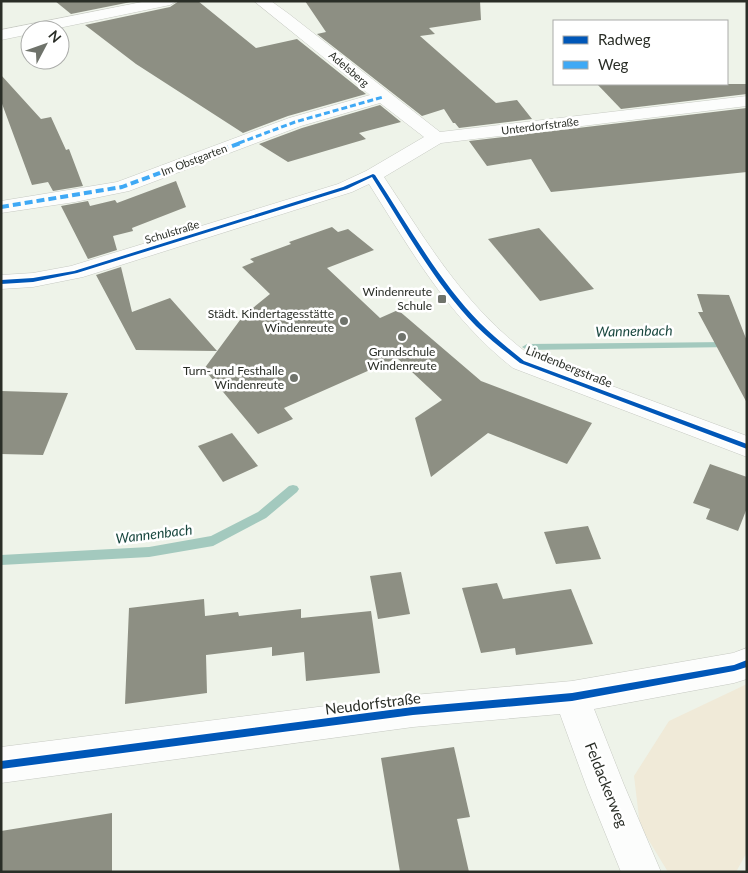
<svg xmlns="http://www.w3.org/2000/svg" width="748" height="873" font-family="Lato,sans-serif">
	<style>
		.green { fill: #f0ead8 }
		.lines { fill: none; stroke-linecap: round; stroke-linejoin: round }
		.stream { fill: #a3c9be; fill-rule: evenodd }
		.building { fill: #8d8f83 }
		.minor-casing { stroke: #c7cac3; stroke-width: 1 }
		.minor { fill: #fcfdfc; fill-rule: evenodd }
		.quiet-far1 { stroke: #3fa9f5; stroke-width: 3; stroke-dasharray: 6 3; stroke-linecap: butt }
		.quiet { stroke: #3fa9f5; stroke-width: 4; stroke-dasharray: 8 4; stroke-linecap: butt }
		.cycleway-casing { stroke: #fff; stroke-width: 3 }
		.cycleway { fill: #0057b8; fill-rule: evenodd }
		.poi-dot { fill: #6f736b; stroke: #fff; stroke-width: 2 }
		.labels { text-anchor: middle; stroke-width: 5; stroke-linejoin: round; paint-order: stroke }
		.far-street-label { font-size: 11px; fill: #2a2e27; stroke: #fff }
		.poi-label { font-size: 12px; fill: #2a2e27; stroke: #fff; text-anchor: end }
		.street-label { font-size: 12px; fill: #2a2e27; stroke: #fff }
		.water-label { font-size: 14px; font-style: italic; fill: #19473f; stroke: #fff }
		.near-street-label { font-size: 15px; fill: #2a2e27; stroke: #fff }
	</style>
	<rect width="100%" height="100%" fill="#eef3e9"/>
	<polygon class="green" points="747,684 747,852 736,872 668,872 640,826 634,776 669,721"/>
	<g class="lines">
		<g class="stream">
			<polygon points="729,342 733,343 734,345 733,347 527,350 522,347 527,344"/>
			<polygon points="293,485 297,486 299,489 297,492 266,518 213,546 149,557 1,565 1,555 149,547 211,536 258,512 289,486"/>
		</g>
	</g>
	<g class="building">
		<polygon points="55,1 136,1 71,14"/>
		<polygon points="179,1 198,1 256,48 297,39 366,94 288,116 243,133 136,64 85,25 170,7"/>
		<polygon points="305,1 480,1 481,20 429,28 435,34 420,36 496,103 517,100 532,119 459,128 455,123 453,123 444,109 422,116 317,34 326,32"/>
		<polygon points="1,75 41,119 51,117 66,150 69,149 83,186 53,191 48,182 32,185 1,101"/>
		<polygon points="597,84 747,84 747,94 621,109"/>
		<polygon points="380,105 401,122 359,133 366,139 288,162 259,144 302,128"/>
		<polygon points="747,108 747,172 551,192 531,159 487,166 469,141"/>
		<polygon points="176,181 186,207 132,228 133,231 113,236 117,250 88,259 61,206 88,201 90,206 115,200 117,203"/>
		<polygon points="332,227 338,232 348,229 374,250 327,268 380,318 398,310 481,381 592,423 567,464 488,433 431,477 415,418 442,400 397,358 284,408 293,419 258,434 204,369 243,316 270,294 242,267 254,262 250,259 291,244 289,242"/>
		<polygon points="539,228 594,289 540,301 488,239"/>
		<polygon points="121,267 132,312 170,298 217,351 136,350 96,275"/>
		<polygon points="697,294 729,295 747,341 747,403 698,312 703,312"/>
		<polygon points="1,391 68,393 43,455 1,454"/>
		<polygon points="232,433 258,466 223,482 198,446"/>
		<polygon points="710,464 747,477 747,508 738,531 706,519 710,509 693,503"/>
		<polygon points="588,526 601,559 556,564 544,532"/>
		<polygon points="401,572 410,614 378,619 370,576"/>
		<polygon points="497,583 503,599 571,589 593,644 516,655 515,648 481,653 462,588"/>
		<polygon points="204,599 205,616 238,612 239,616 301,609 301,618 371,611 380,673 306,681 304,652 272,656 272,647 206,655 207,693 125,704 129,608"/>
		<polygon points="454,747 470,817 457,819 469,872 400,872 381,758"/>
		<polygon points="112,813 112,872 1,872 1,831"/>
	</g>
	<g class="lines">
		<g class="minor-casing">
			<g id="minor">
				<polygon points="147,1 177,1 170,5 49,30 30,30 30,34 1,40 1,30"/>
				<path d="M254 1H271L289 14 440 132 747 96V106L441 143 384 177C429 245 464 306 531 356L747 436V457L513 368C449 318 412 252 369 184L352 192 83 277 33 287 1 289V275L33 273 71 266 338 184 366 171 424 137 380 103 301 126 129 191 75 202 1 213V201L117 182 289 118 370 95Z"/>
				<polygon points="747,648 747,679 734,683 594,709 624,785 661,872 621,872 587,788 560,714 413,727 1,783 1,747 413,695 572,681 733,653"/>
			</g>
		</g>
		<use href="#minor" class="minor"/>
		<polyline class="quiet-far1" points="239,143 295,122 383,97"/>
		<polyline class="quiet" points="1,207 122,187 243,142"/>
		<g class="cycleway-casing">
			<g id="cycleway">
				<path d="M373 174 375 175C408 225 438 280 480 323 494 337 509 349 524 361L747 444V449L520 363C505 351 490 340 476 326 434 283 404 227 372 177L347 189 77 273 33 282 1 284V280L33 278 74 271 343 187Z"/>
				<polygon points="747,660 747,667 734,671 572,701 413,715 1,769 1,761 413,707 572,693 734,665"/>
			</g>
		</g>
		<use href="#cycleway" class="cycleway"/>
	</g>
	<g class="poi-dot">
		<rect x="437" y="294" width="10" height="10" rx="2.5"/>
		<circle cx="344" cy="321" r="5"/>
		<circle cx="402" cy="337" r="5"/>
		<circle cx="294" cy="378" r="5"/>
	</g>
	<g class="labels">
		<g class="far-street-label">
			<text transform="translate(349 69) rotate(40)" y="4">Adelsberg</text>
			<text transform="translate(540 126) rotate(-7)" y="4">Unterdorfstraße</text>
			<text transform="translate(194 160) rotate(-21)" y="4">Im Obstgarten</text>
			<text transform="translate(172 232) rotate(-17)" y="4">Schulstraße</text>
		</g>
		<g class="poi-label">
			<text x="432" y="296">Windenreute<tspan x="432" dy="14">Schule</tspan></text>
			<text x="334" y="318">Städt. Kindertagesstätte<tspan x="334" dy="14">Windenreute</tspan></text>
			<text x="402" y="356" text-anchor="middle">Grundschule<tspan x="402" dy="14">Windenreute</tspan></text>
			<text x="284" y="375">Turn- und Festhalle<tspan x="284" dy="14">Windenreute</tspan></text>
		</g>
		<g class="street-label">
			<text transform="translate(569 367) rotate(22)" y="4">Lindenbergstraße</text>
		</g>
		<g class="water-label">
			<text transform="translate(634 331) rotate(-1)" y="5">Wannenbach</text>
			<text transform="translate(154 534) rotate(-7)" y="5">Wannenbach</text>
		</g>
		<g class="near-street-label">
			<text transform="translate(373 704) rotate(-7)" y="5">Neudorfstraße</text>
			<text transform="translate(606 785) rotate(68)" y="5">Feldackerweg</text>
		</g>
	</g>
	<rect width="748" height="873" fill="none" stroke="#2a2e27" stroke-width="5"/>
	<rect x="553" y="20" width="175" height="65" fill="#ffffff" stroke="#aaaba9"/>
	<rect x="563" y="36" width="25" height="8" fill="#0057b8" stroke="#aaaba9"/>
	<text x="598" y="45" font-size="15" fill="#2a2e27">Radweg</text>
	<rect x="563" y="61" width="25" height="8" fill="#3fa9f5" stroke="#aaaba9"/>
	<text x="598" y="70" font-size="15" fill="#2a2e27">Weg</text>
	<g transform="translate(45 45) rotate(49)"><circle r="24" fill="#ffffff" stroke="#aaaba9"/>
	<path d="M0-4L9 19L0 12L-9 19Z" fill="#6f736b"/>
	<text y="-8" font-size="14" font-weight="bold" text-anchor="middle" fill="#2a2e27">N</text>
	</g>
</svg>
